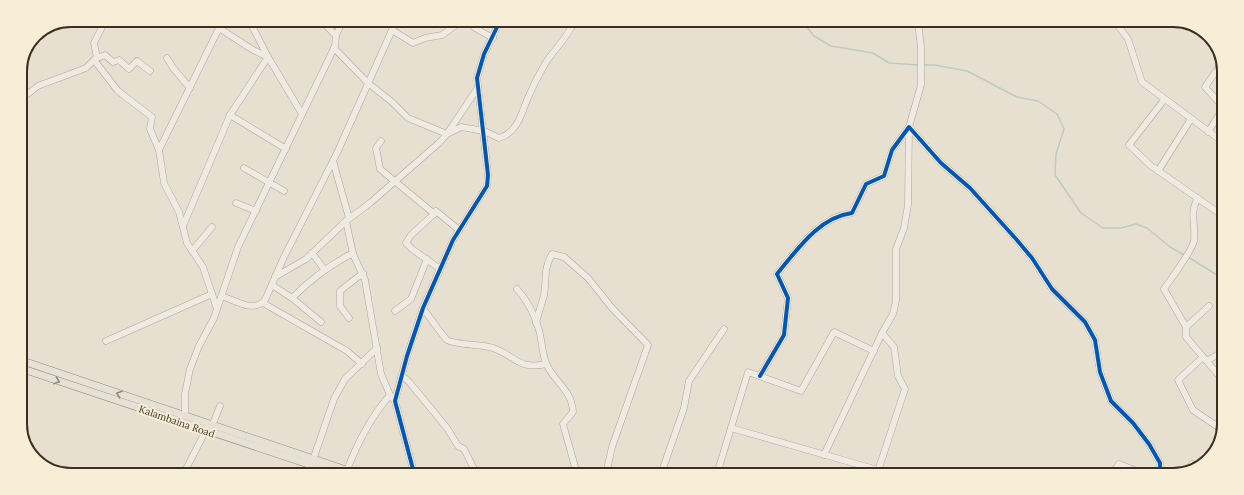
<svg xmlns="http://www.w3.org/2000/svg" width="1244" height="495" font-family="Lora,serif">
	<style>
		.lines { fill: none; stroke-linecap: round; stroke-linejoin: round }
		.stream { stroke: #bcccc2; stroke-width: 1.5 }
		.minor-casing { stroke: #ada599; stroke-width: 7 }
		.major-casing { stroke: #928b80; stroke-width: 8 }
		.minor { stroke: #efebe3; stroke-width: 6 }
		.major { stroke: #e6e1d4; stroke-width: 7 }
		.cycleway-casing { stroke: #f7eed8; stroke-width: 6 }
		.cycleway { stroke: #0057b8; stroke-width: 4 }
		.oneway { stroke: #92887a }
		.labels { text-anchor: middle; stroke-width: 4; stroke-linejoin: round; paint-order: stroke }
		.street-label { font-size: 10px; fill: #3d2e20; stroke: #f7eed8 }
		.rim { fill: none; stroke: #3d2e20; stroke-width: 2 }
	</style>
	<rect width="100%" height="100%" fill="#e7e0d1"/>
	<g class="lines">
		<g class="stream">
			<polyline points="803,22 814,36 831,46 873,53 889,63 919,65"/>
			<polyline points="923,65 935,65 967,71 1017,97 1038,101 1057,114 1064,129 1056,154 1055,175 1081,213 1103,228 1121,228 1136,224 1147,228 1170,247 1184,255"/>
			<polyline points="1188,257 1222,278"/>
		</g>
		<g class="minor-casing">
			<g id="minor">
				<polyline points="249,20 268,57 302,114"/>
				<polyline points="322,21 336,36"/>
				<polyline points="469,21 475,28 493,38"/>
				<polyline points="1116,23 1128,39 1142,82 1223,142"/>
				<polyline points="219,28 253,50 268,57 230,115"/>
				<polyline points="392,30 413,43 425,38 442,35 461,21"/>
				<path d="M334 48 368 83 392 102 408 118 447 134 461 127 484 131 499 138C517 133 521 115 527 100 532 88 538 76 545 64 553 50 569 37 574 21"/>
				<polyline points="97,58 105,55 113,62 119,60 129,69 137,61 150,71"/>
				<polyline points="167,58 173,68 190,88"/>
				<polyline points="95,59 97,58 94,43 103,25 102,20"/>
				<polyline points="1222,63 1205,87 1223,107"/>
				<polyline points="20,100 38,86 86,68 94,60 118,91 152,117 150,129 159,150 164,183 179,212 187,243 203,267 217,309"/>
				<polyline points="1164,100 1129,145 1150,165 1223,216"/>
				<polyline points="1208,132 1224,107"/>
				<polyline points="381,141 376,148 380,169 432,212 434,214 436,211 459,230"/>
				<polyline points="159,150 223,20"/>
				<polyline points="333,161 349,218"/>
				<polyline points="244,168 284,191"/>
				<polyline points="1158,171 1191,119"/>
				<path d="M1198 198C1189 212 1196 225 1194 241 1192 251 1171 279 1164 289L1186 327V337L1222 379"/>
				<polyline points="236,203 256,211"/>
				<polyline points="434,214 411,235 406,243 412,249 440,269"/>
				<polyline points="346,221 353,254 365,280 381,374 390,395 395,401"/>
				<polyline points="183,226 230,115 286,149"/>
				<polyline points="192,251 212,227"/>
				<polyline points="312,253 324,269"/>
				<polyline points="275,277 306,259 346,221 370,203 439,143 447,134 477,89"/>
				<path d="M272 285 292 298C311 279 329 265 353 253"/>
				<path d="M517 289C527 300 535 316 539 330 542 341 542 353 546 363 552 380 572 389 573 412L563 424 577 474"/>
				<path d="M222 296C236 301 253 313 265 300L284 257 337 153 396 21"/>
				<polyline points="292,298 321,322"/>
				<polyline points="263,303 347,351 362,364"/>
				<path d="M423 308C427 314 443 336 447 340 452 344 480 345 489 347 513 352 516 371 546 364"/>
				<polyline points="395,311 411,299 427,259"/>
				<polyline points="349,318 340,306 340,291 363,273"/>
				<path d="M536 323C538 313 542 304 544 295 547 278 543 270 552 254L564 257 588 278 612 308 648 345 612 447 606 474"/>
				<polyline points="1186,327 1209,306"/>
				<polyline points="106,341 212,294"/>
				<polyline points="1203,357 1178,380 1193,410 1221,429"/>
				<polyline points="1207,361 1222,352"/>
				<path d="M760 376 784 335 788 298 777 274C797 250 819 217 852 213L866 184 884 176 892 150 909 127 941 163 970 188 1016 239 1032 258 1052 289 1085 322 1095 340 1100 372 1111 401 1133 423 1149 444 1160 463V475"/>
				<polyline points="401,378 405,378 410,383 447,428 458,446 464,449 476,473"/>
				<polyline points="185,416 185,394 190,369 199,346 214,318 238,247 335,46 336,36 342,21"/>
				<polyline points="212,426 220,406"/>
				<polyline points="731,428 878,470"/>
				<polyline points="824,455 882,333"/>
				<polyline points="313,460 334,399 345,379 377,348"/>
				<path d="M347 470C358 442 370 418 390 395"/>
				<polyline points="1188,470 1192,464"/>
				<polyline points="184,473 208,426"/>
				<polyline points="414,473 395,401 407,356 423,308 453,240 487,186 488,175 477,78 484,54 500,21"/>
				<polyline points="661,474 684,408 689,381 724,329"/>
				<polyline points="717,474 748,372 801,391 834,332 874,351"/>
				<polyline points="877,474 905,389 898,376 894,347 882,333 893,314 896,301 896,249 904,228 908,205 909,127 921,85 921,47 918,22"/>
				<polyline points="1111,475 1119,464 1147,475"/>
			</g>
		</g>
		<g class="major-casing">
			<g id="major">
				<polyline points="20,360 355,473"/>
				<polyline points="20,368 335,473"/>
			</g>
		</g>
		<use href="#minor" class="minor"/>
		<use href="#major" class="major"/>
		<g class="cycleway-casing">
			<g id="cycleway">
				<path d="M760 376 784 335 788 298 777 274C797 250 819 217 852 213L866 184 884 176 892 150 909 127 941 163 970 188 1016 239 1032 258 1052 289 1085 322 1095 340 1100 372 1111 401 1133 423 1149 444 1160 463V475"/>
				<polyline points="414,473 395,401 407,356 423,308 453,240 487,186 488,175 477,78 484,54 500,21"/>
			</g>
		</g>
		<use href="#cycleway" class="cycleway"/>
	</g>
	<defs><path id="oneway-chevron" d="M-2-3.5L2.5 0L-2 3.5" fill="none" stroke-width="1.6" stroke-linecap="round" stroke-linejoin="round"/></defs>
	<g class="oneway">
		<use href="#oneway-chevron" transform="translate(57 381) rotate(19)"/>
		<use href="#oneway-chevron" transform="translate(119 394) rotate(-161)"/>
	</g>
	<g class="labels">
		<g class="street-label">
			<text transform="translate(177 421) rotate(19)" y="4">Kalambaina Road</text>
		</g>
	</g>
	<path d="M0 0H1244V495H0ZM71 27H1173A44 44 0 0 1 1217 71V424A44 44 0 0 1 1173 468H71A44 44 0 0 1 27 424V71A44 44 0 0 1 71 27Z" fill="#f7eed8" fill-rule="evenodd"/>
	<path class="rim" d="M71 27H1173A44 44 0 0 1 1217 71V424A44 44 0 0 1 1173 468H71A44 44 0 0 1 27 424V71A44 44 0 0 1 71 27Z"/>
</svg>
